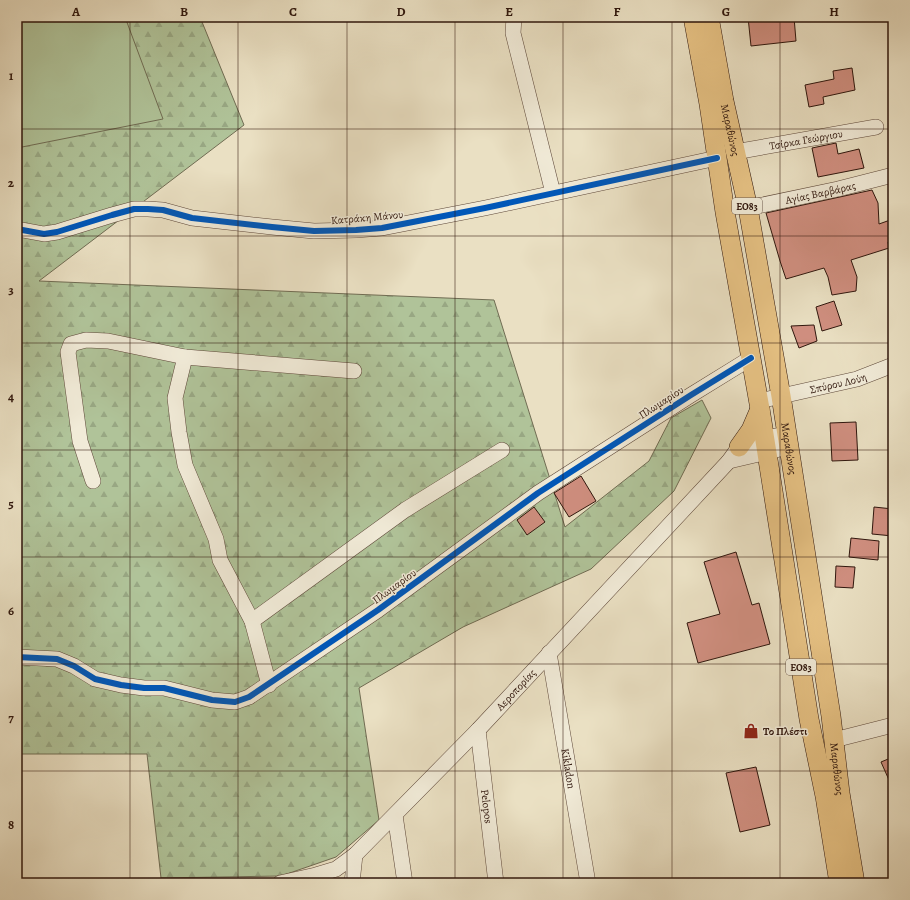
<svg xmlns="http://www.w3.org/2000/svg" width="910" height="900" font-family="Alegreya,serif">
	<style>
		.forest { fill: url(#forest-firs); stroke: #706c53 }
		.green { fill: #b0c399; stroke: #706c53 }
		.building { fill: #d08f80; stroke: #2f160d }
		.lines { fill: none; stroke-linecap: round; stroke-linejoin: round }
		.minor-casing { stroke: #5e483a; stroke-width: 16 }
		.major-casing { stroke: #2f160d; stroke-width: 20 }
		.minor { stroke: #f1ebd8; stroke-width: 15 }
		.major { stroke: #e5c082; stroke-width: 19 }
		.cycleway-casing { stroke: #f1ebd8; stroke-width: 8 }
		.cycleway { stroke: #0057b8; stroke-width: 6 }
		.grid { fill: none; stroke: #2f160d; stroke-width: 1; stroke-opacity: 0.55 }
		.labels { text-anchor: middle; stroke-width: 3; stroke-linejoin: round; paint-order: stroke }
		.shield { fill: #f1ebd8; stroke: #69564a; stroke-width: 1 }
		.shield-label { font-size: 10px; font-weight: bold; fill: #2f160d }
		.street-label { font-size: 11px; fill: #2f160d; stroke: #f1ebd8 }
		.poi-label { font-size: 11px; font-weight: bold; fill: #2f160d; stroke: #f1ebd8; text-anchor: start }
		.neatline { fill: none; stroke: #2f160d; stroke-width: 1.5 }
		.grid-label { font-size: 13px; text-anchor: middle; font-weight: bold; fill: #2f160d }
	</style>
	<defs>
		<pattern id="forest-firs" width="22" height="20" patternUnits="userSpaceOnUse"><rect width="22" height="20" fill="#b0c399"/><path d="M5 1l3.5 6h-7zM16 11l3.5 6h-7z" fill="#98a783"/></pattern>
	</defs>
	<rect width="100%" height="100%" fill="#eae0c3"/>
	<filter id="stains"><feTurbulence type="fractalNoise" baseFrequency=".005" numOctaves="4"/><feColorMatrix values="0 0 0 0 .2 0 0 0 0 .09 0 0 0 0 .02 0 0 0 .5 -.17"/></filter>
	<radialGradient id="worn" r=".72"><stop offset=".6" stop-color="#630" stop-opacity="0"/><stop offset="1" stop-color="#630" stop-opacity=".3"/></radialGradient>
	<polygon class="forest" points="17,17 200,17 244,125 39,281 494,300 565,527 649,461 671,418 702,400 711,418 674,491 591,569 463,627 359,688 379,820 336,857 281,876 161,878 147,754 17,754"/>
	<polygon class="green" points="17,17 125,17 163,119 17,148"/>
	<g class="building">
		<polygon points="748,17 794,17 796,41 751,46"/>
		<polygon points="852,68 855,90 823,97 824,104 809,107 805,85 834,79 833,71"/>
		<polygon points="836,143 838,154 859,149 864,168 818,177 812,148"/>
		<polygon points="872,190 878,203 879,224 893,219 893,240 888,242 889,248 851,260 857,277 856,291 832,295 828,277 824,268 786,279 780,261 766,213"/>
		<polygon points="834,301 842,325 822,331 816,307"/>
		<polygon points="814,325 817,341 799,348 791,326"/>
		<polygon points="856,422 858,460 832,461 830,423"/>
		<polygon points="581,476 596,501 569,517 554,493"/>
		<polygon points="534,507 545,522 527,535 517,520"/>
		<polygon points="874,507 893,509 893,536 872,534"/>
		<polygon points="851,538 879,541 878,560 849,557"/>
		<polygon points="736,552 752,605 759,603 770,644 698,663 687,623 720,614 704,562"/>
		<polygon points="836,566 855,567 853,588 835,587"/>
		<polygon points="893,757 893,789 881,762"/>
		<polygon points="756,767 770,825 740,832 726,773"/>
	</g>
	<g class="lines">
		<g class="minor-casing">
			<g id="minor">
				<polyline points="514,17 513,33 553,193"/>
				<path id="s1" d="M735 152 876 127"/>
				<path id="s2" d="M748 208 838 189 893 175"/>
				<polyline points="17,229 44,234 57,232 112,215 134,209 148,209 163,210 192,218 272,227 314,231 356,230 382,228 485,208 717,158"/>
				<polyline points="185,357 175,398 179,432 185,465 216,539 220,560 252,621 269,685"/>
				<path id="s3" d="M759 401 857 379 893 365"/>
				<polyline points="729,461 788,447"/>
				<polyline points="93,481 80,441 68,352 71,344 86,340 108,341 185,357 354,371"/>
				<polyline points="252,621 405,510 502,450"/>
				<path id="s4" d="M549 653 588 883"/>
				<polyline points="17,657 57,659 74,666 95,679 121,685 144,688 164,688 212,700 235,702 249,697 378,610 538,493 691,395 751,358"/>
				<path id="s5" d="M478 730 496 883"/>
				<polyline points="834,740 893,725"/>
				<polyline points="395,815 405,883"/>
				<path id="s6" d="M280 883 316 875 336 869 355 855 478 730 729 461 739 447 765 438 786 434"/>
				<polyline points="352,883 355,855"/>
			</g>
		</g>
		<g class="major-casing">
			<g id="major">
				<polyline points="693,17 709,104 725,212 760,409 809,719 825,796 839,883"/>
				<path id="s7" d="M709 17 724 101 748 208 781 396 831 716 840 793 855 883"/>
				<polyline points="739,447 751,430 760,409"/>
			</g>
		</g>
		<use href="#minor" class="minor"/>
		<use href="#major" class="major"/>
		<g class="cycleway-casing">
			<g id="cycleway">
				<polyline points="17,229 44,234 57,232 112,215 134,209 148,209 163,210 192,218 272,227 314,231 356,230 382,228 485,208 717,158"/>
				<polyline points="17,657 57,659 74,666 95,679 121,685 144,688 164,688 212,700 235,702 249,697 378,610 538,493 691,395 751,358"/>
			</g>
		</g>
		<use href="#cycleway" class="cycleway"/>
	</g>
	<path class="grid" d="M130 17V883M238 17V883M347 17V883M455 17V883M563 17V883M672 17V883M780 17V883M17 129H893M17 236H893M17 343H893M17 450H893M17 557H893M17 664H893M17 771H893"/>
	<defs>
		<g id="shop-bare" transform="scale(1.2)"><path d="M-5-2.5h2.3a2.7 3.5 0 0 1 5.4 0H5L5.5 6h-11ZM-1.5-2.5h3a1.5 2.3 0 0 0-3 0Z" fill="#8f2418" stroke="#f1ebd8" stroke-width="2.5" paint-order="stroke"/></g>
	</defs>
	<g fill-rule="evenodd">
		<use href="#shop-bare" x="751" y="731"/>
	</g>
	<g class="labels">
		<g class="shield">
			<rect x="732" y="198" width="30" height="16" rx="3"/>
			<rect x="786" y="659" width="30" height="16" rx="3"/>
		</g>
		<g class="shield-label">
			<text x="747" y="210">ΕΟ83</text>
			<text x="801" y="671">ΕΟ83</text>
		</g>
		<g class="street-label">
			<text dy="4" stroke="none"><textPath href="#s7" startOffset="115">Μαραθώνος</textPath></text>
			<text dy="4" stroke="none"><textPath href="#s1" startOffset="72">Τσίρκα Γεώργιου</textPath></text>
			<text dy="4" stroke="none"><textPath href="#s2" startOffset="74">Αγίας Βαρβάρας</textPath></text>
			<text transform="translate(367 217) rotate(-5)" y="4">Κατράκη Μάνου</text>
			<text dy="4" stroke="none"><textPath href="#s3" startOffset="81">Σπύρου Λούη</textPath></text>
			<text transform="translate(661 402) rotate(-33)" y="4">Πλωμαρίου</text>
			<text dy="4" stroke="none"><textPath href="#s7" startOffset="439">Μαραθώνος</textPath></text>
			<text transform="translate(394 586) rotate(-36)" y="4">Πλωμαρίου</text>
			<text dy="4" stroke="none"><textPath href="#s6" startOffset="312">Αεροπορίας</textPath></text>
			<text dy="4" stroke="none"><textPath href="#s4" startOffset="117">Kikladon</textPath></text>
			<text dy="4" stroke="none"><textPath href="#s7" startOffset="763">Μαραθώνος</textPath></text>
			<text dy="4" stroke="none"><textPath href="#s5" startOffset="77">Pelopos</textPath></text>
		</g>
		<g class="poi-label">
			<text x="763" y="735">Το Πλέστι</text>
		</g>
	</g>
	<rect width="910" height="900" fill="none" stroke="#eae0c3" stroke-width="44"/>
	<rect x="22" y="22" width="866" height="856" class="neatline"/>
	<g class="grid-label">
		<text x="76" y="16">A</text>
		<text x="184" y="16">B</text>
		<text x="293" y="16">C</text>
		<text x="401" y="16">D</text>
		<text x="509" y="16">E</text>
		<text x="617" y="16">F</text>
		<text x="726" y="16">G</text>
		<text x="834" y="16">H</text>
		<text x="11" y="80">1</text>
		<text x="11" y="187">2</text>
		<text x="11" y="294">3</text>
		<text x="11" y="401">4</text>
		<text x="11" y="508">5</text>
		<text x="11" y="615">6</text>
		<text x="11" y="722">7</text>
		<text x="11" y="829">8</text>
	</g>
	<rect width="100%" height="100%" filter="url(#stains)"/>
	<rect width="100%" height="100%" fill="url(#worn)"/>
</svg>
